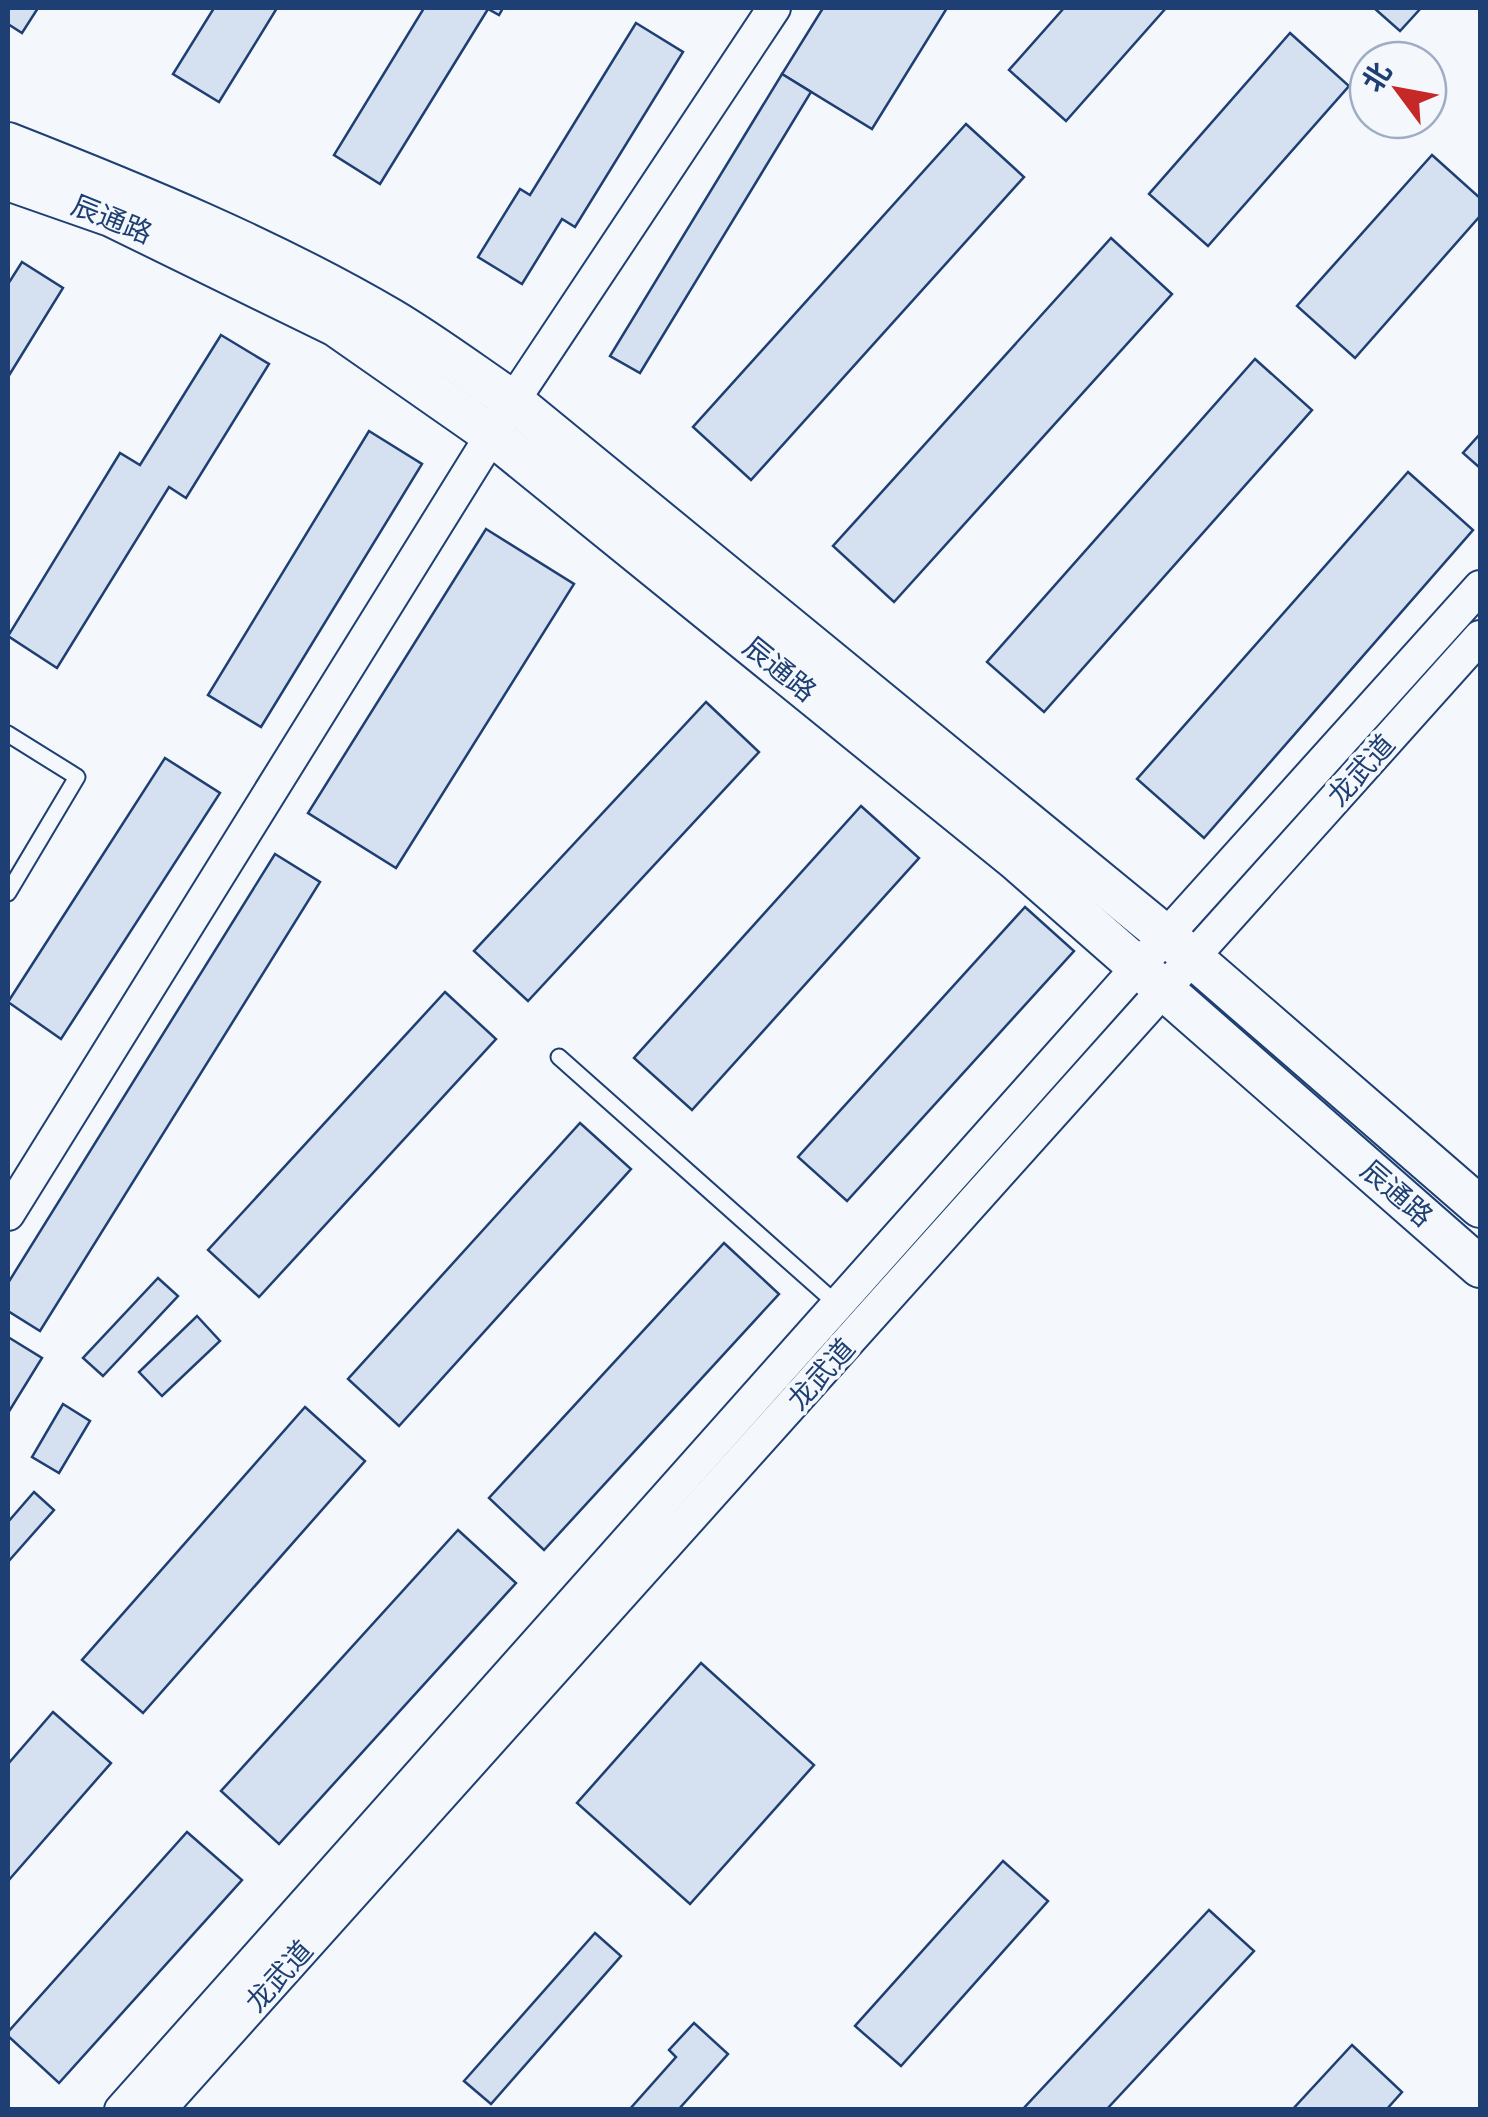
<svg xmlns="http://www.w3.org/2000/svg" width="1488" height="2117" font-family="'Asap Condensed','Noto Sans SC',sans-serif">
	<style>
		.building { fill: #d5e0f0; stroke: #1d3f73; stroke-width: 2.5 }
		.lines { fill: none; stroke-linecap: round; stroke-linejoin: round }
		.service-casing { stroke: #1d3f73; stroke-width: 19 }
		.minor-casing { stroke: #1d3f73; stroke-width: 36 }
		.tertiary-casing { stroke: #1d3f73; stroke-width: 44 }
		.service { stroke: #f4f7fb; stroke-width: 15 }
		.minor { stroke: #f4f7fb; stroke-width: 32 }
		.tertiary { stroke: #f4f7fb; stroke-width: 40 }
		.labels { text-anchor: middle; stroke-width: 8; stroke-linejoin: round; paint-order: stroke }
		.street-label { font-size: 28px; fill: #1d3f73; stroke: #f4f7fb }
	</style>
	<rect width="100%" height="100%" fill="#f4f7fb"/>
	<g class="building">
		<polygon points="8,8 38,8 22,33 8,24"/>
		<polygon points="214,8 277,8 219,102 173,74"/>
		<polygon points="424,8 503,8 499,15 488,9 380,184 334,155"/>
		<polygon points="823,8 947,8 872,129 782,74"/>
		<polygon points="1064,8 1166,8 1066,121 1009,70"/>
		<polygon points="1374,8 1421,8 1400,31"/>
		<polygon points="636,23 683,52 575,227 562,219 522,284 478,257 520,189 530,195"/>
		<polygon points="1290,33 1349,86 1208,246 1149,194"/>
		<polygon points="782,74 811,92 640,373 610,356"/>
		<polygon points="966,124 1024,177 751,480 693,427"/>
		<polygon points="1432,155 1480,198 1480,216 1355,358 1297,306"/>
		<polygon points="1111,238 1172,294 894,602 833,546"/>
		<polygon points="22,262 63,288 8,377 8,284"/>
		<polygon points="221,335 269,364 186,498 169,487 57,668 8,636 120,453 140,465"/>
		<polygon points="1255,359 1312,410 1044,712 987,662"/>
		<polygon points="369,431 422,464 261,727 208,695"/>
		<polygon points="1480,434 1480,468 1463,453"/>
		<polygon points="1408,472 1473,530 1204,838 1137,779"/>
		<polygon points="486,529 574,584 396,868 308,813"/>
		<polygon points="706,702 759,752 528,1001 474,951"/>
		<polygon points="165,758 220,793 61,1039 8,1002"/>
		<polygon points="861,806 919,858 692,1110 634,1058"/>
		<polygon points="275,854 320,882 40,1331 8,1311 8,1283"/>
		<polygon points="1025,907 1074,951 847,1201 798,1157"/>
		<polygon points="445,992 496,1039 259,1297 208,1250"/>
		<polygon points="580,1123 631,1169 399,1426 348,1379"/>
		<polygon points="724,1243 779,1294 544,1550 489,1498"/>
		<polygon points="158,1278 178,1296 103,1376 83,1358"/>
		<polygon points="197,1316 220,1341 162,1396 139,1372"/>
		<polygon points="8,1337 42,1358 8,1413"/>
		<polygon points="63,1404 90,1421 59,1473 32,1457"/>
		<polygon points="305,1407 365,1461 143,1713 82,1660"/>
		<polygon points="34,1492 54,1510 8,1562 8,1522"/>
		<polygon points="458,1530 516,1583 279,1844 221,1791"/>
		<polygon points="701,1663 814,1765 690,1904 577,1803"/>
		<polygon points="53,1712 111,1763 8,1881 8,1764"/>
		<polygon points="187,1832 242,1880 59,2083 8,2036 8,2032"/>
		<polygon points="1003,1861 1048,1901 901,2066 855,2026"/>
		<polygon points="1209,1910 1254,1951 1106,2110 1022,2110"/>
		<polygon points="595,1933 621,1956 491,2104 464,2081"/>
		<polygon points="694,2023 728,2054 678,2110 629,2110 676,2057 669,2050"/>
		<polygon points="1352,2045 1402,2092 1386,2110 1292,2110"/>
	</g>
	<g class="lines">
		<g class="service-casing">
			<g id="service">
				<polyline points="8,734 77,777 8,893"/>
				<polyline points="559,1057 838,1305"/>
			</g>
		</g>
		<g class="minor-casing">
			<g id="minor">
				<polyline points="8,1214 513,401 774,8"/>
				<polyline points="121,2110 1138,967 1480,587"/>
				<polyline points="159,2110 1480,637"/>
			</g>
		</g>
		<g class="tertiary-casing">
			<g id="tertiary">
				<path d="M8 143C138 194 270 248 391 319 433 344 473 374 513 401L1193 958 1480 1207"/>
				<polyline points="8,180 111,216 336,326 492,435 1016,860 1480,1267"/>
			</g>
		</g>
		<use href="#service" class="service"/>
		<use href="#minor" class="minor"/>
		<use href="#tertiary" class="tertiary"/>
	</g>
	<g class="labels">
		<g class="street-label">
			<text transform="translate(112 219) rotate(22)" y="10">辰通路</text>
			<text transform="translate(780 669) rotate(39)" y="10">辰通路</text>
			<text transform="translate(1361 770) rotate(-48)" y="10">龙武道</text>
			<text transform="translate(1397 1193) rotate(41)" y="10">辰通路</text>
			<text transform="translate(821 1374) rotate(-48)" y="10">龙武道</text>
			<text transform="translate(279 1976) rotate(-48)" y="10">龙武道</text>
		</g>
	</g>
	<rect width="1488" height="2117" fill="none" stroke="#1d3f73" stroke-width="20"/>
	<g transform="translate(1398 90) rotate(302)"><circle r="48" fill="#f4f7fb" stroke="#9eadc5" stroke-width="2.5"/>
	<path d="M0-8L18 38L0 25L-18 38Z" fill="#c62828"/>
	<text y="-15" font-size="28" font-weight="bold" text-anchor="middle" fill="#1d3f73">北</text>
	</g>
</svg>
